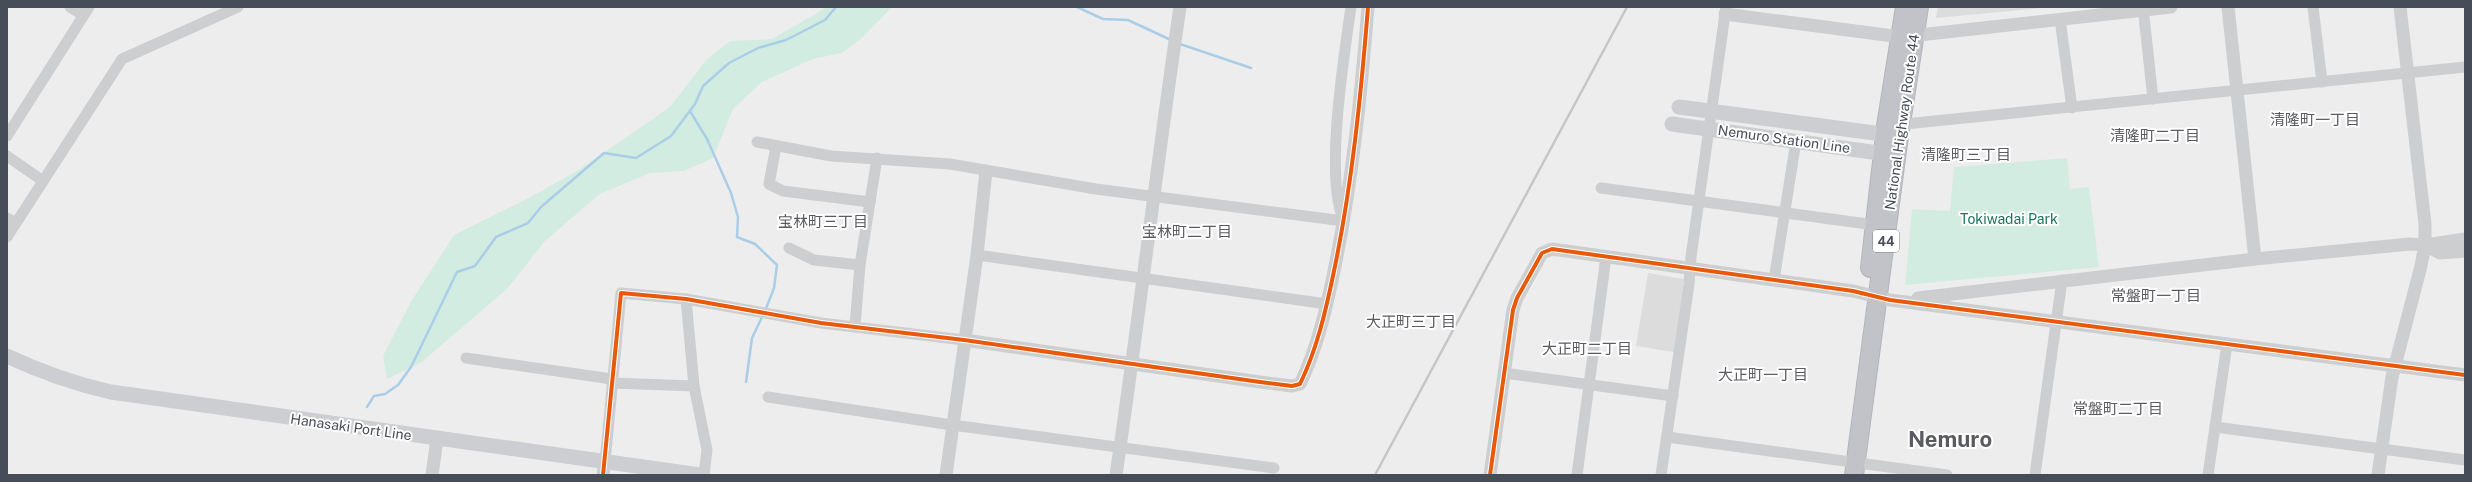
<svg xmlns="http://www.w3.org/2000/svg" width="2472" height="482" font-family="'Public Sans','Noto Sans JP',sans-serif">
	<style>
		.education { fill: #dcdcdc }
		.green { fill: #d3ece1 }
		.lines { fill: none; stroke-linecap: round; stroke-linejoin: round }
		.stream { stroke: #aacee7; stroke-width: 2.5 }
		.trunk-casing { stroke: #b3b5bc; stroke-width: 20 }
		.minor { stroke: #ccced0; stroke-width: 11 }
		.tertiary { stroke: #ccced0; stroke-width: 13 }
		.secondary { stroke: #ccced1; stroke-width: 15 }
		.trunk { stroke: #c2c3c8; stroke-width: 18 }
		.rail { stroke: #c4c6c8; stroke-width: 2.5 }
		.cycleway-casing { stroke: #fff; stroke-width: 6 }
		.cycleway { stroke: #e8590c; stroke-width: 4 }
		.labels { text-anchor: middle; stroke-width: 4; stroke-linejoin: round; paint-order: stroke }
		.shield { fill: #fff; stroke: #7e828a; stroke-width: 1 }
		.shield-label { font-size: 13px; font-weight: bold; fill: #464c58 }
		.street-label { font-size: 14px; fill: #464c58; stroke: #fff }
		.park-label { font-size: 14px; fill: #1d745a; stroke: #fff }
		.neighbourhood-label { font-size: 15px; fill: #5a5b61; stroke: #fff }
		.town-label { font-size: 22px; font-weight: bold; fill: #5a5b61; stroke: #fff }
	</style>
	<rect width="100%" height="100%" fill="#eeeded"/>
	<g class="education">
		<polygon points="1938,7 2051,7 1936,18"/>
		<polygon points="1648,273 1684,279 1674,352 1636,346"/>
	</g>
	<g class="green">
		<polygon points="827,7 892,7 862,38 842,53 813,59 762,82 733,109 713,158 684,171 650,173 600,194 545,241 507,289 422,362 387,379 383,356 412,300 454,235 529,198 580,169 670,107 707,59 730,41 772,39"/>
		<polygon points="2067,158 2070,189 2089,187 2099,267 1905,285 1912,209 1950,211 1954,167"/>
	</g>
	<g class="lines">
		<g class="stream">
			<polyline points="1077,7 1103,19 1128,20 1171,40"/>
			<polyline points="1180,44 1251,68"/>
			<polyline points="690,111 707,139 731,193 738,217 737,237 755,244 777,265 774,288 765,311"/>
			<polyline points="746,382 752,338 763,315"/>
			<polyline points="367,407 374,396 385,394 398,385 411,367 457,272 475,266 496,237 528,223 541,207 604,153 636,158 671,136 695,104 703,86 729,63 758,48 786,40 825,20 836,7"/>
		</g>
		<g class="trunk-casing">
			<g id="trunk">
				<polyline points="1870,268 1886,126 1905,7"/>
				<polyline points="1854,475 1899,136 1919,7"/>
			</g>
		</g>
		<g class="minor">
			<polyline points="70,7 83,15"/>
			<polyline points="2143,7 2153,99"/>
			<polyline points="2313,7 2322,82"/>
			<polyline points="2060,19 2072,108"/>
			<polyline points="1895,125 2465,67"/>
			<polyline points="7,136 89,7"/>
			<polyline points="757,142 831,156 950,164 1096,189 1344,221"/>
			<polyline points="776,146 769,184 783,191 870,202"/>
			<polyline points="7,156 43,181"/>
			<polyline points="1601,188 1875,225"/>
			<polyline points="7,218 16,223"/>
			<path d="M1344 221C1324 180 1344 56 1351 7"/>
			<polyline points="7,237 122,59 238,7"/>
			<polyline points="789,248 814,260 860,265"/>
			<polyline points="977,255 1327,304"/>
			<polyline points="1774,280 1796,141"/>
			<polyline points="686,299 694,386 707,450 704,475"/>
			<polyline points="855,326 860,265 877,158"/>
			<polyline points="466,358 612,379"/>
			<polyline points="1504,373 1673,396"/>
			<polyline points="612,383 694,386"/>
			<polyline points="768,397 952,425 1274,468"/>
			<polyline points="2215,427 2465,460"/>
			<polyline points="1667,437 1947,475"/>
			<polyline points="605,462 621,293 686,299 821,323 964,340"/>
			<polyline points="1577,475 1606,257"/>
			<polyline points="1661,475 1689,284 1691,257 1726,7"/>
			<polyline points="2035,475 2062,280"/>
			<polyline points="2208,475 2227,344"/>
		</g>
		<g class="tertiary">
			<polyline points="2228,7 2255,259"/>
			<polyline points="1725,14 1901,37 2171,7"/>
			<polyline points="2425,245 2440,253 2465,251"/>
			<polyline points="1918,298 2255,259 2410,244 2425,245 2465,239"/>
			<path d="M964 340 1260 382 1292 386 1300 384C1317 349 1326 310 1334 271 1352 185 1361 95 1368 7"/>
			<polyline points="432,475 437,439"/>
			<polyline points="603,475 605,462"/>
			<polyline points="946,475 977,255 986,171"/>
			<path d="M1116 475C1139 319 1157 163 1180 7"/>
			<polyline points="1490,475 1513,310 1517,298 1542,253 1552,249 1853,291 1890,300 2465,375"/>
			<polyline points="2378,475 2392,377 2421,266 2425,245 2425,224 2400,7"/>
		</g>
		<g class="secondary">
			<polyline points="1679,107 1897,136"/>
			<polyline points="1672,124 1893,155"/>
			<path d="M7 356C41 372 75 384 111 392L700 475"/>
		</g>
		<use href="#trunk" class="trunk"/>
		<polyline class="rail" points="1375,475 1627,7"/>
		<g class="cycleway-casing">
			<g id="cycleway">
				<path d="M603 475 621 293 686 299 821 323 964 340 1260 382 1292 386 1300 384C1317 349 1326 310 1334 271 1352 185 1361 95 1368 7"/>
				<polyline points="1490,475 1513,310 1517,298 1542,253 1552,249 1853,291 1890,300 2465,375"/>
			</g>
		</g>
		<use href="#cycleway" class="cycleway"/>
	</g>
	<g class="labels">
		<rect class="shield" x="1873" y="230" width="26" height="22" rx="3"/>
		<g class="shield-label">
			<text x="1886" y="246">44</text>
		</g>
		<g class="street-label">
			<text transform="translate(1902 122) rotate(-82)" y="5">National Highway Route 44</text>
			<text transform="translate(1784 139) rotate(8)" y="5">Nemuro Station Line</text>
			<text transform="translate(351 427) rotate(8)" y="5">Hanasaki Port Line</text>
		</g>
		<g class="park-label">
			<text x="2009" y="224">Tokiwadai Park</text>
		</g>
		<g class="neighbourhood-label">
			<text x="2315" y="125">清隆町一丁目</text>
			<text x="2155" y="141">清隆町二丁目</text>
			<text x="1966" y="160">清隆町三丁目</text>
			<text x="823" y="227">宝林町三丁目</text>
			<text x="1187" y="237">宝林町二丁目</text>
			<text x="2156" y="301">常盤町一丁目</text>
			<text x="1411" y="327">大正町三丁目</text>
			<text x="1587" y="354">大正町二丁目</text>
			<text x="1763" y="380">大正町一丁目</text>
			<text x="2118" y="414">常盤町二丁目</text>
		</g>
		<g class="town-label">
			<text x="1950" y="447">Nemuro</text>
		</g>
	</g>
	<rect width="2472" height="482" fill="none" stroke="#464c58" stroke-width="16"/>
</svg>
